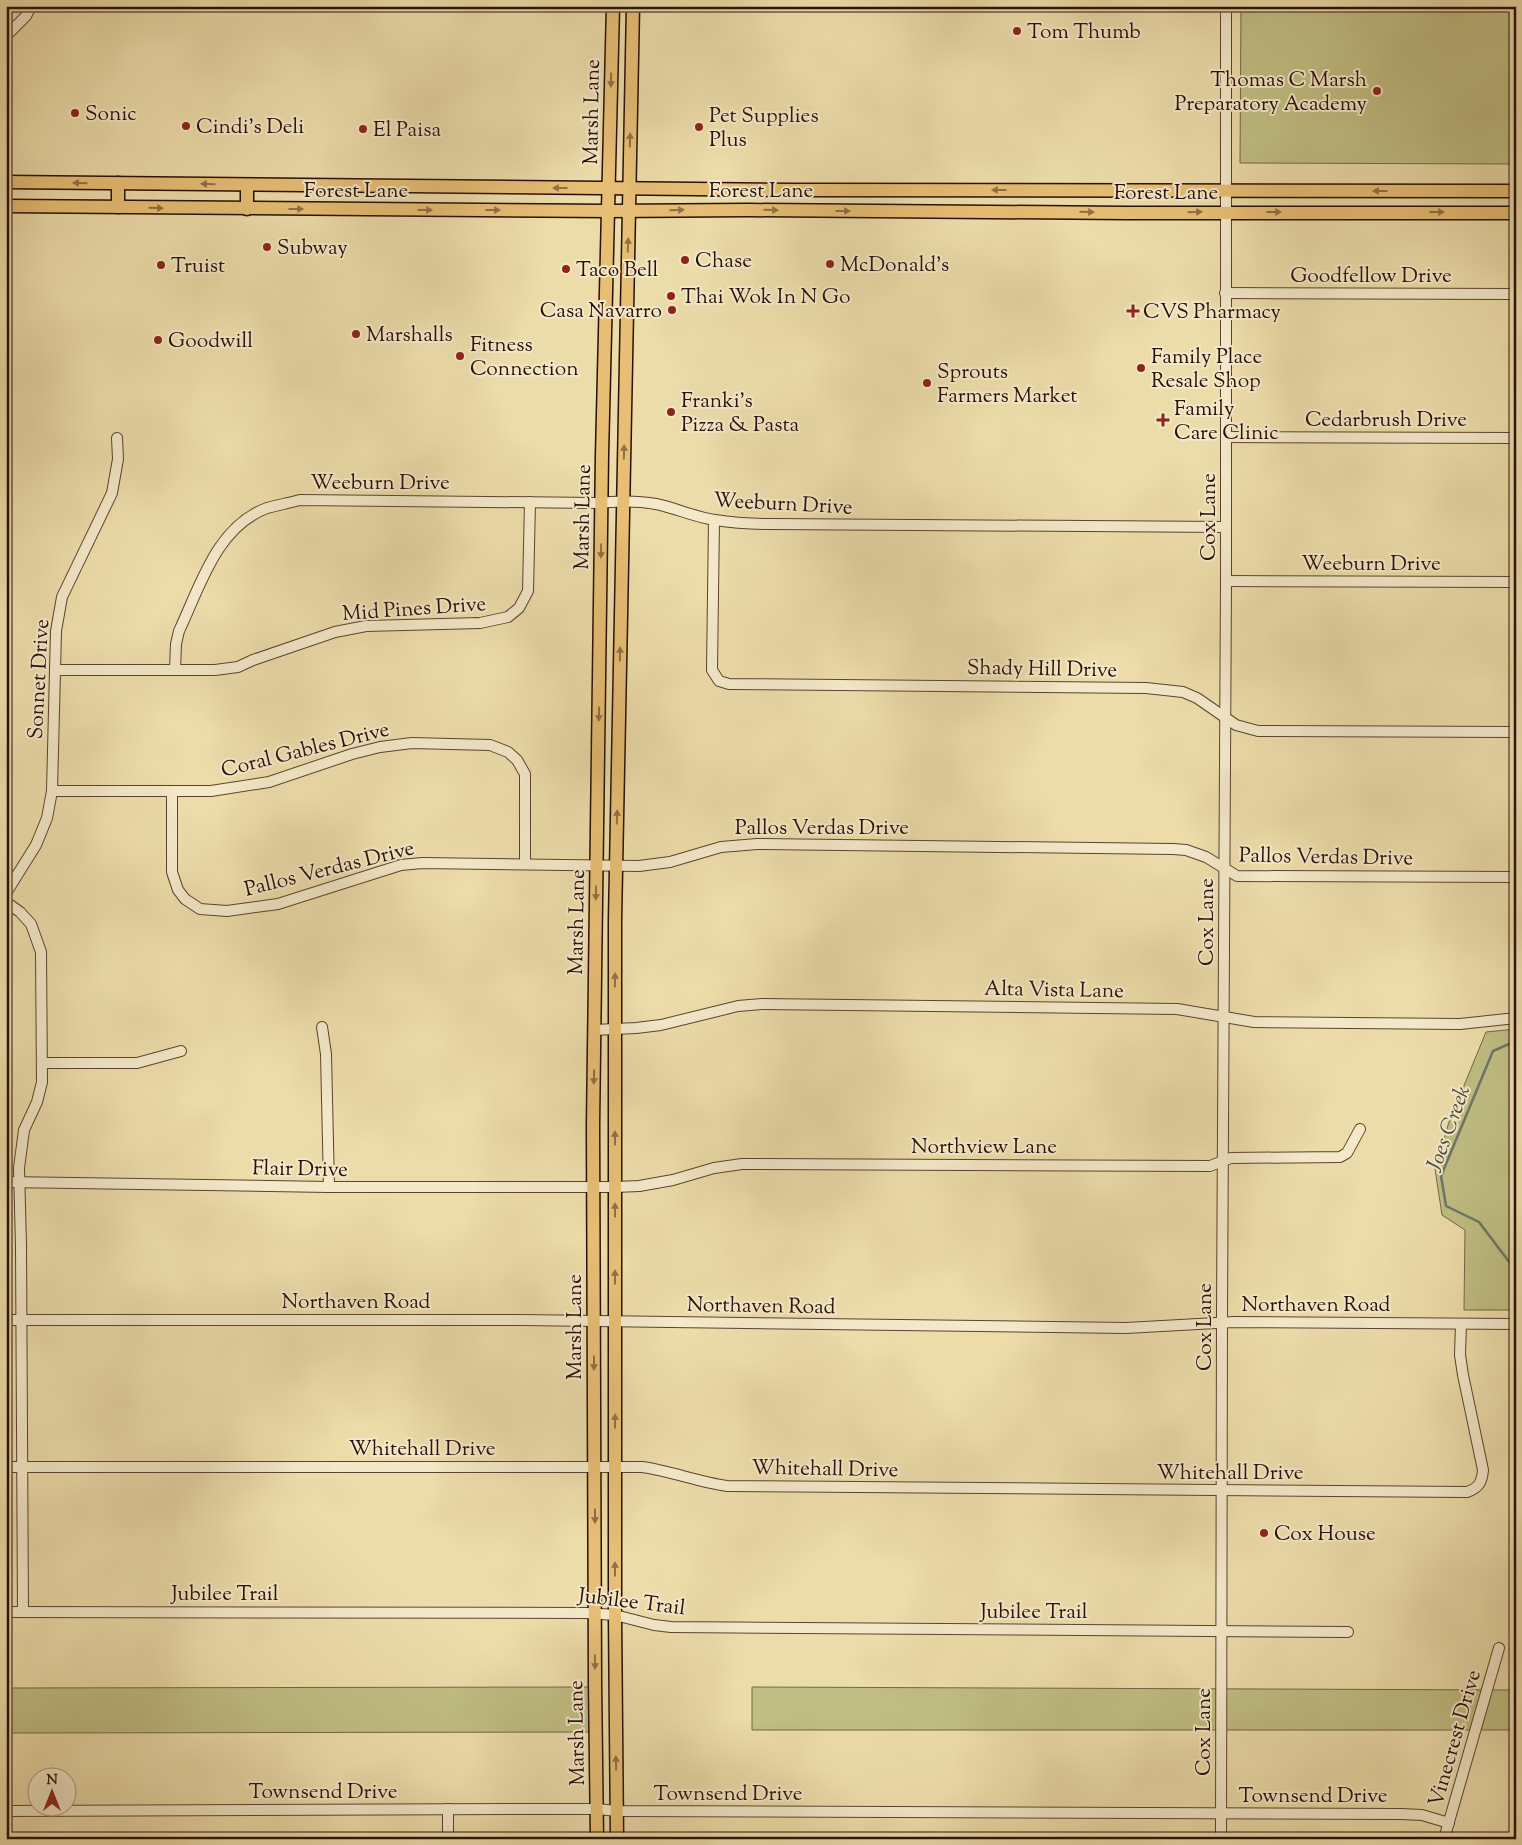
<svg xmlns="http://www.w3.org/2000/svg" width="1522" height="1845" font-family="'Sorts Mill Goudy',serif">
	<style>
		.green { fill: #c0be83; stroke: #746745 }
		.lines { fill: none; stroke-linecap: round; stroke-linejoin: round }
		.stream { stroke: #6c7766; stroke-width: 2.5 }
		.minor-casing { stroke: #5a4330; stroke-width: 12 }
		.major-casing { stroke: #291007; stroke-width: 15 }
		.minor { stroke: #f3e8c8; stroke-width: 10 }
		.major { stroke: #e6be75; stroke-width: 12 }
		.oneway { fill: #917044 }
		.poi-dot { fill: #8f2418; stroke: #f3e8c8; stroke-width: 2 }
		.labels { text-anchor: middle; stroke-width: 4; stroke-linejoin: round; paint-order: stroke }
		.poi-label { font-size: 21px; fill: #291007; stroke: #f3e8c8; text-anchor: start }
		.street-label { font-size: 21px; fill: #291007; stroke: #f3e8c8 }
		.water-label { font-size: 22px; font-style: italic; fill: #504c3e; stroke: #f3e8c8 }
	</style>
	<rect width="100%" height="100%" fill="#ecdcaa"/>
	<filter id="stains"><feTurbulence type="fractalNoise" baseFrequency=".004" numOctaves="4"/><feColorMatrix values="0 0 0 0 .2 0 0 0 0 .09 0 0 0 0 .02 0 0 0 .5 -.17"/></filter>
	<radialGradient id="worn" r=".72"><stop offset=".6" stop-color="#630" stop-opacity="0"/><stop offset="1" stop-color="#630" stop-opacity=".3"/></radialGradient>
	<g class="green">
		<polygon points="1241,6 1516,6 1516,164 1240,163"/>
		<polygon points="1516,1029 1516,1310 1464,1310 1465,1230 1442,1215 1435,1169 1449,1122 1486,1032"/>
		<polygon points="589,1687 589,1732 6,1733 6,1688"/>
		<polygon points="752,1687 1516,1690 1516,1730 752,1730"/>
	</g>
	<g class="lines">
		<polyline class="stream" points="1516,1041 1493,1051 1441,1176 1446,1206 1479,1222 1516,1271"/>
		<g class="minor-casing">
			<g id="minor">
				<polyline points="6,36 26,16 31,6"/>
				<polyline points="1225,293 1516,294"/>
				<polyline points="1227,437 1516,438"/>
				<polyline points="714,520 712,670 719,681 729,684 1146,688 1183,692 1197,698 1236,725 1258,731 1516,732"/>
				<polyline points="1226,581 1516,582"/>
				<polyline points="55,670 215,670 238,667 253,660 335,632 366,626 480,623 508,617 519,608 528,591 530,502"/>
				<path d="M175 670 176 644 179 631C200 587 216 527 267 508 278 505 289 503 300 500L595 503C616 501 635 500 656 504 676 508 694 517 715 520 734 523 753 524 772 524L1226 527"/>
				<polyline points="52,791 211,791 269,782 352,754 380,747 412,743 490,745 508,752 517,760 525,774 525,864"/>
				<polyline points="172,791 172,872 178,890 185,899 200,909 227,911 278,904 401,865 422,863 639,866 670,862 721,847 757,844 1173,849 1186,850 1206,857 1237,876 1516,877"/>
				<polyline points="6,893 36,845 47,818 52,791 56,631 62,597 112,493 118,459 117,438"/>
				<polyline points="6,902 20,912 31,924 41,952 42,1082 37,1102 24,1130 19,1168 21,1246 23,1612"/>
				<polyline points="322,1027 326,1054 329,1187"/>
				<polyline points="594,1030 636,1028 661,1025 738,1006 762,1004 1177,1009 1254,1022 1460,1024 1516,1018"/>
				<polyline points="43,1063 137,1063 181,1051"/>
				<polyline points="6,1182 329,1187 615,1187 639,1186 673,1180 714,1168 742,1164 1210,1166 1231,1158 1340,1157 1347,1153 1360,1129"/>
				<polyline points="6,1320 521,1320 1126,1328 1234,1322 1516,1324"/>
				<path d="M6 1467H642C671 1471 698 1482 727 1486L1467 1492C1479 1488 1482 1482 1483 1470L1463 1375 1460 1355 1461 1324"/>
				<polyline points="6,1612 586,1613 615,1615 654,1625 671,1627 1348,1632"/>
				<polyline points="6,1811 520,1809 597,1809 617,1811 1401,1814 1422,1815 1449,1823"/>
				<polyline points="448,1839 448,1809"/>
				<polyline points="1221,1839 1222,1311 1226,581 1226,6"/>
				<polyline points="1444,1839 1499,1648"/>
			</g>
		</g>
		<g class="major-casing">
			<g id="major">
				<polyline points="6,182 794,190 1516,191"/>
				<polyline points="247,185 247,209"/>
				<polyline points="6,206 609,211 748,210 1127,213 1516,213"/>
				<polyline points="118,207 118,183"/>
				<polyline points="597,1839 595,1682 593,1125 602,455 613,6"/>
				<polyline points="617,1839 615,1615 615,920 633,6"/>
			</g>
		</g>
		<use href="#minor" class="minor"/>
		<use href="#major" class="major"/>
	</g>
	<defs><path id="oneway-solid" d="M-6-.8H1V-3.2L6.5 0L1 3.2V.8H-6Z" transform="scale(1.25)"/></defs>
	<g class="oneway">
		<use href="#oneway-solid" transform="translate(611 80) rotate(91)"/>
		<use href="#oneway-solid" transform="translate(630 140) rotate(-89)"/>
		<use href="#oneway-solid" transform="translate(80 183) rotate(-179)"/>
		<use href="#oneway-solid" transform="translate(208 184) rotate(-179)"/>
		<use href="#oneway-solid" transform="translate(560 188) rotate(-180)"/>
		<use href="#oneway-solid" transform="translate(999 190) rotate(-180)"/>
		<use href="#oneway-solid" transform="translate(1380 191) rotate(-180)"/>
		<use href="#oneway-solid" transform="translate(156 208) rotate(1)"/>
		<use href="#oneway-solid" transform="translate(296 209)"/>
		<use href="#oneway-solid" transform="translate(425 210)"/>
		<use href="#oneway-solid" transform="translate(493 210)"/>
		<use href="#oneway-solid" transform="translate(677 210) rotate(-1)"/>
		<use href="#oneway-solid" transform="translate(771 210) rotate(1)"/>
		<use href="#oneway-solid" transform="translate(843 211)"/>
		<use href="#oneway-solid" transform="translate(1087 212) rotate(1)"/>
		<use href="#oneway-solid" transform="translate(1195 212) rotate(-1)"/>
		<use href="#oneway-solid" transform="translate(1274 212)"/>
		<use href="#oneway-solid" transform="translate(1437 212)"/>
		<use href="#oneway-solid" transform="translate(628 245) rotate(-88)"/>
		<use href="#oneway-solid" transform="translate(624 452) rotate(-89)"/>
		<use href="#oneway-solid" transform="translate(601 551) rotate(91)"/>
		<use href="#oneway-solid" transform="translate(620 654) rotate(-89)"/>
		<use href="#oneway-solid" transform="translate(599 714) rotate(91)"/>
		<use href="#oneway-solid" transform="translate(617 817) rotate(-89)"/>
		<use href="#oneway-solid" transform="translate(596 893) rotate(91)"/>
		<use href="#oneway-solid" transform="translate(615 980) rotate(-89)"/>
		<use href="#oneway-solid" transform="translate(594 1077) rotate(91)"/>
		<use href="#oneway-solid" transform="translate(615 1138) rotate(-90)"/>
		<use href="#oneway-solid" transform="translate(615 1210) rotate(-90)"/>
		<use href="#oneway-solid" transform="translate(615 1277) rotate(-90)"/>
		<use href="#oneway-solid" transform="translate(594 1363) rotate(90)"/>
		<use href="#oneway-solid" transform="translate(615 1421) rotate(-90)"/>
		<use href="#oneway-solid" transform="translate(595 1516) rotate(90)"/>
		<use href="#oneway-solid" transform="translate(615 1569) rotate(-90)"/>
		<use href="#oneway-solid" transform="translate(595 1662) rotate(90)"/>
		<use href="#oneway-solid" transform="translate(616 1763) rotate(-91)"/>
	</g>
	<g class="poi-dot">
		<circle cx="1017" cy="31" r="5"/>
		<circle cx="1377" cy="91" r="5"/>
		<circle cx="75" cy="113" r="5"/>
		<circle cx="186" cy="126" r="5"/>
		<circle cx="699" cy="127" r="5"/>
		<circle cx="363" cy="129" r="5"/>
		<circle cx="267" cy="247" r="5"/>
		<circle cx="685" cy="260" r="5"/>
		<circle cx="830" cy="264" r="5"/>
		<circle cx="161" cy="265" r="5"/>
		<circle cx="566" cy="269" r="5"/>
		<circle cx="671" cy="296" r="5"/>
		<circle cx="672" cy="310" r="5"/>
		<path d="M1130.5 303.5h5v5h5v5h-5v5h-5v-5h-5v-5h5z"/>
		<circle cx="356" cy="334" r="5"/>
		<circle cx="158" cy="340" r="5"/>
		<circle cx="460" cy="356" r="5"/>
		<circle cx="1141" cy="368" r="5"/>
		<circle cx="927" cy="383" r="5"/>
		<circle cx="671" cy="412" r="5"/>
		<path d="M1160.5 412.5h5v5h5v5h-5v5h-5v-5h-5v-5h5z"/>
		<circle cx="1264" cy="1533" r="5"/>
	</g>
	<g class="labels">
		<g class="poi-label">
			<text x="1027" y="38">Tom Thumb</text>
			<text x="1367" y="86" text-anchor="end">Thomas C Marsh<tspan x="1367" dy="24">Preparatory Academy</tspan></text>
			<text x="85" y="120">Sonic</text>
			<text x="709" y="122">Pet Supplies<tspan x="709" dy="24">Plus</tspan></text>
			<text x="196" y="133">Cindi's Deli</text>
			<text x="373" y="136">El Paisa</text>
			<text x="277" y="254">Subway</text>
			<text x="695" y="267">Chase</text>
			<text x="840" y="271">McDonald's</text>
			<text x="171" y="272">Truist</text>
			<text x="576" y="276">Taco Bell</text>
			<text x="681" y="303">Thai Wok In N Go</text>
			<text x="662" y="317" text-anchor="end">Casa Navarro</text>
			<text x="1143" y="318">CVS Pharmacy</text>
			<text x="366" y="341">Marshalls</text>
			<text x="168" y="347">Goodwill</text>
			<text x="470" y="351">Fitness<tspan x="470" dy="24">Connection</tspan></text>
			<text x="1151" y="363">Family Place<tspan x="1151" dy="24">Resale Shop</tspan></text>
			<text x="937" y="378">Sprouts<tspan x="937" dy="24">Farmers Market</tspan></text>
			<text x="681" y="407">Franki's<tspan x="681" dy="24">Pizza &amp; Pasta</tspan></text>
			<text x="1174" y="415">Family<tspan x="1174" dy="24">Care Clinic</tspan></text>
			<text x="1274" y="1540">Cox House</text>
		</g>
		<g class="street-label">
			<text transform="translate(591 112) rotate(-89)" y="7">Marsh Lane</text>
			<text x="356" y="197">Forest Lane</text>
			<text x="761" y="197">Forest Lane</text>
			<text x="1166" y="199">Forest Lane</text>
			<text x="1371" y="282">Goodfellow Drive</text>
			<text x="1386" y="426">Cedarbrush Drive</text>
			<text x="380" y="489">Weeburn Drive</text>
			<text transform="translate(783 503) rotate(3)" y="7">Weeburn Drive</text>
			<text transform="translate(582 517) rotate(-89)" y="7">Marsh Lane</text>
			<text transform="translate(1208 517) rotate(-90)" y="7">Cox Lane</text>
			<text x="1371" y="570">Weeburn Drive</text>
			<text transform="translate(414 608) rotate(-4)" y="7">Mid Pines Drive</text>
			<text transform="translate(1042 668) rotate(1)" y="7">Shady Hill Drive</text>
			<text transform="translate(38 679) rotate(-87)" y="7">Sonnet Drive</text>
			<text transform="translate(305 749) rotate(-14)" y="7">Coral Gables Drive</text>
			<text x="822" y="834">Pallos Verdas Drive</text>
			<text transform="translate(1326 856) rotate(1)" y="7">Pallos Verdas Drive</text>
			<text transform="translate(329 868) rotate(-14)" y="7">Pallos Verdas Drive</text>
			<text transform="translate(576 922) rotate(-89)" y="7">Marsh Lane</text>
			<text transform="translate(1206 922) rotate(-90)" y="7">Cox Lane</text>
			<text transform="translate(1054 989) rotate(1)" y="7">Alta Vista Lane</text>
			<text x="984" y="1153">Northview Lane</text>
			<text transform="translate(300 1168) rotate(1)" y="7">Flair Drive</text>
			<text x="356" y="1308">Northaven Road</text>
			<text x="1316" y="1311">Northaven Road</text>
			<text transform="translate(761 1305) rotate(1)" y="7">Northaven Road</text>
			<text transform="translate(574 1327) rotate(-90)" y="7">Marsh Lane</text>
			<text transform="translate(1204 1327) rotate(-90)" y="7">Cox Lane</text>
			<text x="422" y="1455">Whitehall Drive</text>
			<text transform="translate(825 1468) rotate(1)" y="7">Whitehall Drive</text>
			<text x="1230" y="1479">Whitehall Drive</text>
			<text x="225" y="1600">Jubilee Trail</text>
			<text transform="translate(632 1601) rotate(7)" y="7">Jubilee Trail</text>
			<text x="1034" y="1618">Jubilee Trail</text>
			<text transform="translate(1203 1732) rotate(-90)" y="7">Cox Lane</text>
			<text transform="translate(576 1733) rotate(-91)" y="7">Marsh Lane</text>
			<text transform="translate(1454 1738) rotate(-74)" y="7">Vinecrest Drive</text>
			<text x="323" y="1798">Townsend Drive</text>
			<text x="728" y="1800">Townsend Drive</text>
			<text x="1313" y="1802">Townsend Drive</text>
		</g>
		<g class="water-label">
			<text transform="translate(1447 1128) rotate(-70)" y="8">Joes Creek</text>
		</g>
	</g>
	<rect width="1522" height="1845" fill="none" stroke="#ecdcaa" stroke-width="25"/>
	<rect x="8" y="8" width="1507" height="1830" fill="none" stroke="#291007" stroke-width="2.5"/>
	<rect x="12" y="12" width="1497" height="1820" fill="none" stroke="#291007"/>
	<g transform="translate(52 1792)"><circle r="24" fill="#f3e8c8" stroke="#a2927b"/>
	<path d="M0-4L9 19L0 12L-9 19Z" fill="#8f2418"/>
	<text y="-8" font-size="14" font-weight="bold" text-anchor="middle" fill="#291007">N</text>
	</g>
	<rect width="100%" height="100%" filter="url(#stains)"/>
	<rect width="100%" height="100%" fill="url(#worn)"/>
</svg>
